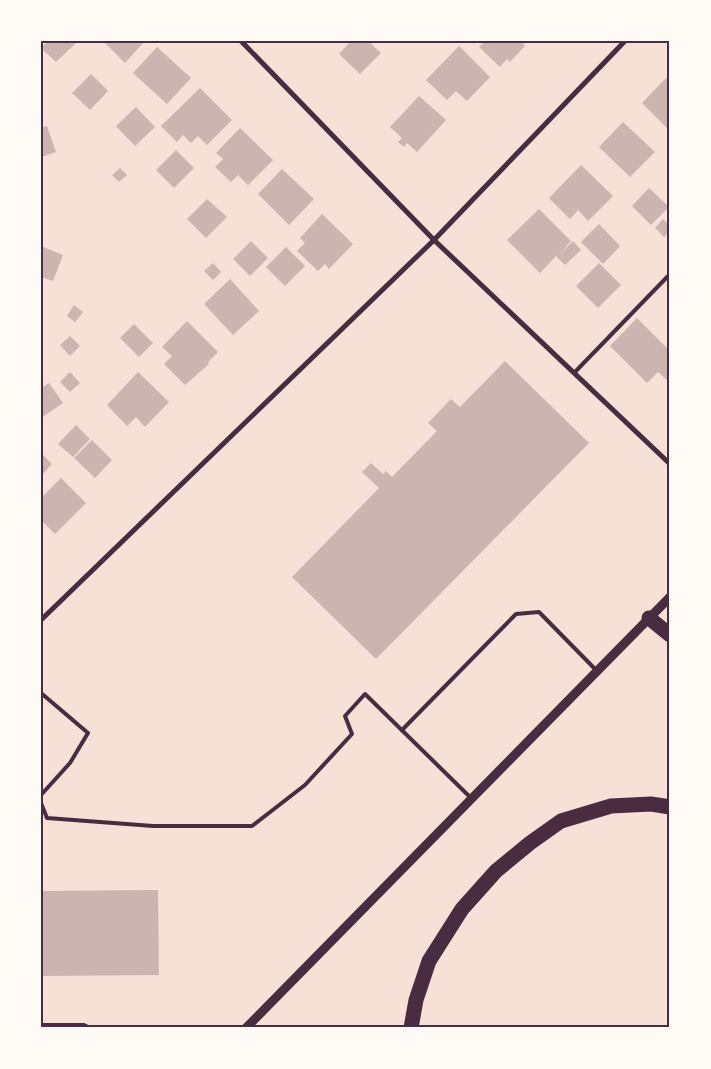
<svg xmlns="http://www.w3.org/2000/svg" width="711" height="1069" font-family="Signika,sans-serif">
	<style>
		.building { fill: #ccb4b1 }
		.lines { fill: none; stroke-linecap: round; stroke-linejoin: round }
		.service { stroke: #4a2c40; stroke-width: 4 }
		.minor { stroke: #4a2c40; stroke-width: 5 }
		.tertiary { stroke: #4a2c40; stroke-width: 9 }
		.motorway { stroke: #4a2c40; stroke-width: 15 }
		.neatline { fill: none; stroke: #4a2c40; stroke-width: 2 }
	</style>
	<rect width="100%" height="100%" fill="#f7e1d7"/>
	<g class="building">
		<polygon points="48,41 74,41 76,43 56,62 41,48"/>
		<polygon points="103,41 145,41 125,63"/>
		<polygon points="351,41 368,41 381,53 360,74 339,54"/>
		<polygon points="485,41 526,41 523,44 525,46 510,62 507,59 500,67 479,47"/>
		<polygon points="459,46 490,77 467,101 456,91 447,100 426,80"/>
		<polygon points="157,47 191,78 167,104 133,73"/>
		<polygon points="91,74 108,91 90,110 72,93"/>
		<polygon points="666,78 670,82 670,131 642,103"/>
		<polygon points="200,88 232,120 207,145 198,136 191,143 183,135 177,142 161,126"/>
		<polygon points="419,96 446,120 417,152 407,143 404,147 398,142 402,138 390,127"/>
		<polygon points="136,107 155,127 135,146 116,126"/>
		<polygon points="623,122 655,152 630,177 599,147"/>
		<polygon points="47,126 56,152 41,157 41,128"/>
		<polygon points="240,128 273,160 248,185 238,175 231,182 215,167 223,159 216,153"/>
		<polygon points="176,150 194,168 174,188 156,170"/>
		<polygon points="581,165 613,196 588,221 578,210 570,219 549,198"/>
		<polygon points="120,168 127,175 119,182 112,175"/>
		<polygon points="282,169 314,199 289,225 258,194"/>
		<polygon points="649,188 669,207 651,225 632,206"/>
		<polygon points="207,199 227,217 206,238 187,219"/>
		<polygon points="539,209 571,241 559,255 573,241 581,250 565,265 556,256 540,273 507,240"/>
		<polygon points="322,214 353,244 329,269 325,264 318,271 297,251 305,243 300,238"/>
		<polygon points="663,219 670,226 670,231 664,237 655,228"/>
		<polygon points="599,224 620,246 603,264 581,242"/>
		<polygon points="251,241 268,258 250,276 233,259"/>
		<polygon points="41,246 63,255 53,281 41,277"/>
		<polygon points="286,247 305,266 285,286 266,267"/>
		<polygon points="213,263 221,272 213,280 204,271"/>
		<polygon points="599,263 621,285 598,308 576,286"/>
		<polygon points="230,279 259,311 233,335 204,304"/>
		<polygon points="74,305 83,312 75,322 67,316"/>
		<polygon points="637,318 670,351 670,383 658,372 647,383 610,346"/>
		<polygon points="187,321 218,352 208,362 209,364 185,385 164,364 172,356 162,347"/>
		<polygon points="134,324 153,343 139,357 120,338"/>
		<polygon points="70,336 80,346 70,356 60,345"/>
		<polygon points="505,361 589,443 376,659 292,577 379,488 362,472 371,463 383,474 386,471 392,477 437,431 428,423 451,399 460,407"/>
		<polygon points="70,372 80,383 70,392 60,382"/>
		<polygon points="138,372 169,402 145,427 136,417 127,426 107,405"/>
		<polygon points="49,383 63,403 41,418 41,388"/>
		<polygon points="76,425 90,439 73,457 58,444"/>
		<polygon points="92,440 112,460 95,478 74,458"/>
		<polygon points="41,453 52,464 41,476"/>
		<polygon points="61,478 86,503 55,534 41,520 41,498"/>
		<polygon points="158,890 159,975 41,976 41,891"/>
	</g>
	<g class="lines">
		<g class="service">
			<polyline points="574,373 670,274"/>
			<polyline points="41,693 88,733 70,763 41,795"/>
			<polyline points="402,730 516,614 539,612 596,670"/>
			<polyline points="41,803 47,818 153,826 252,826 305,785 352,734 345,716 365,694 471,798"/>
			<polyline points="41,1025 84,1025 90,1028"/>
		</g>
		<g class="minor">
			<polyline points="241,41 434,240 670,464"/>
			<polyline points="41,620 434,240 625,41"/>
		</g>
		<polyline class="tertiary" points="246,1028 670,597"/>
		<g class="motorway">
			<polyline points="649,618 670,635"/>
			<polyline points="411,1028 416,1000 429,961 462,909 496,871 530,843 561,821 611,806 651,804 670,807"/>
		</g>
	</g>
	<rect width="711" height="1069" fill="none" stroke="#fffaf5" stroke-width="85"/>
	<rect x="42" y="42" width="626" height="984" class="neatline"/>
</svg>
